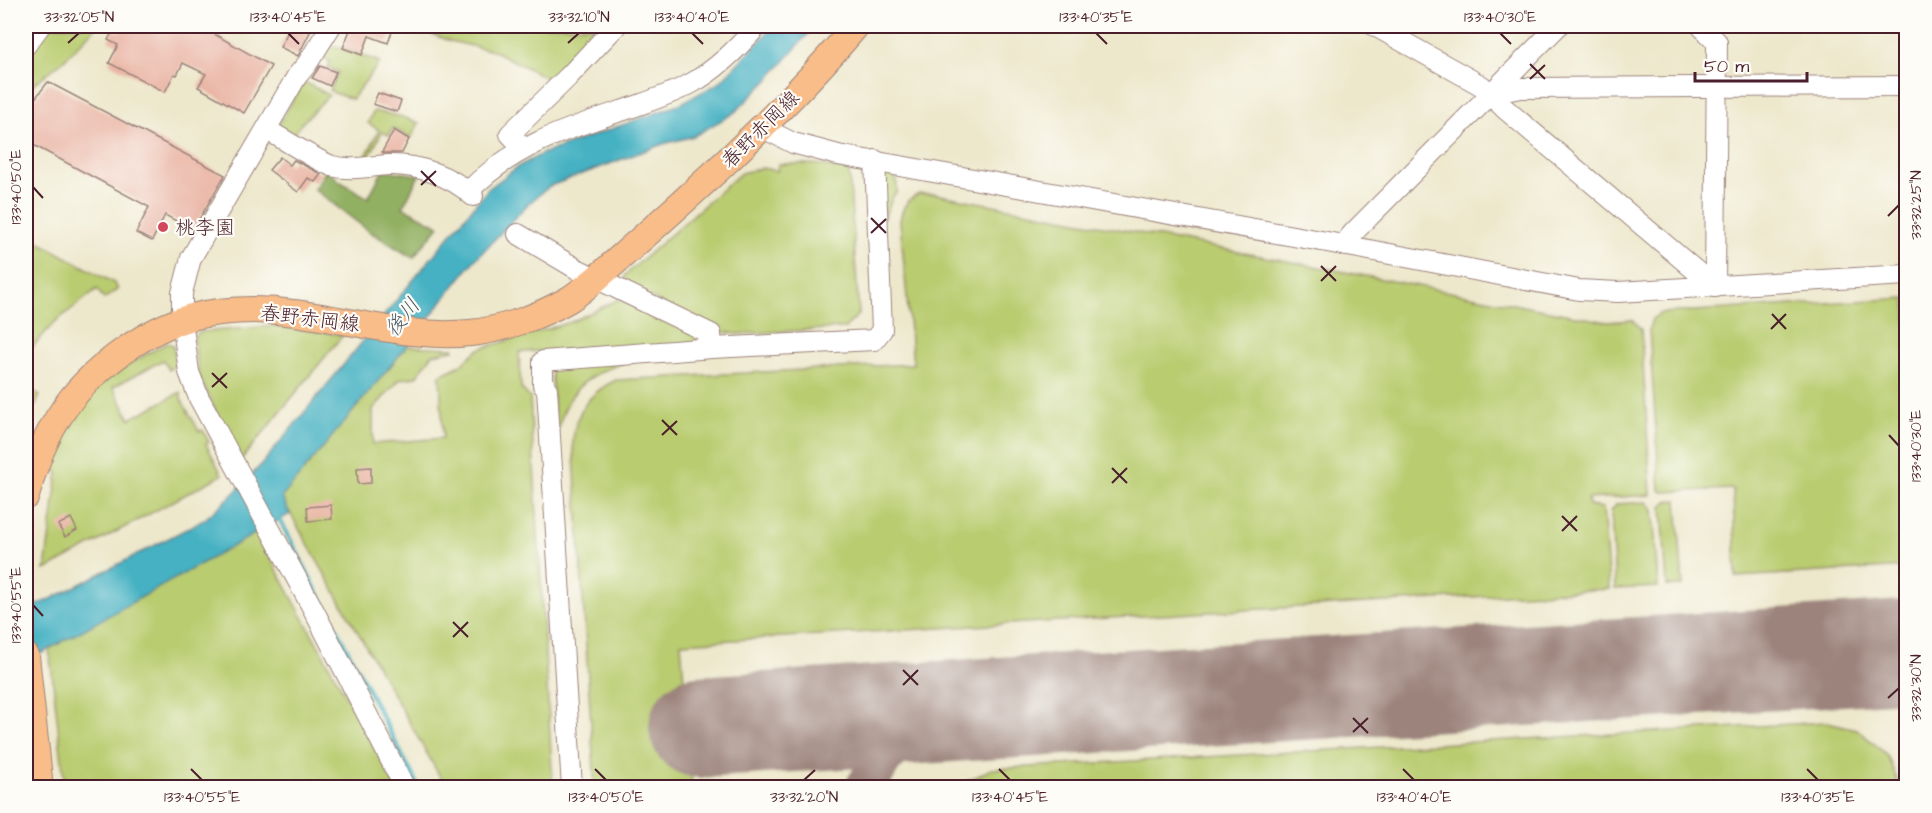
<svg xmlns="http://www.w3.org/2000/svg" width="1932" height="813" font-family="'Architects Daughter','Klee One',sans-serif">
	<style>
		.green { fill: #b9cc6f; stroke: #82764d; stroke-width: 1.5 }
		.forest { fill: #92b062; stroke: #6e6846; stroke-width: 1.5 }
		.water { fill: #45b1c2; stroke: #486876; stroke-width: 1.5 }
		.lines { fill: none; stroke-linecap: round; stroke-linejoin: round }
		.stream { stroke: #45b1c2; stroke-width: 4.5 }
		.taxiway { stroke: #9c837b; stroke-width: 40 }
		.runway { stroke: #9c837b; stroke-width: 102 }
		.building { fill: #eab6a6 }
		.minor-casing { stroke: #9c837b; stroke-width: 22 }
		.major-casing { stroke: #9c837b; stroke-width: 28 }
		.minor { stroke: #fff; stroke-width: 20 }
		.major { stroke: #f8bd89; stroke-width: 26 }
		.ticks { fill: none; stroke: #4a1f2b; stroke-width: 2 }
		.poi-dot { fill: #d1495b; stroke: #fdfcf7; stroke-width: 2 }
		.labels { text-anchor: middle; stroke-width: 4.5; stroke-linejoin: round; paint-order: stroke }
		.street-label { font-size: 20px; fill: #4a1f2b; stroke: #fdfcf7 }
		.poi-label { font-size: 20px; fill: #4a1f2b; stroke: #fdfcf7; text-anchor: start }
		.water-label { font-size: 21px; font-style: italic; fill: #485967; stroke: #fdfcf7 }
		.neatline { fill: none; stroke: #4a1f2b; stroke-width: 2 }
		.ticks-label { font-size: 15px; text-anchor: middle; fill: #4a1f2b }
	</style>
	<rect width="100%" height="100%" fill="#fdfcf7"/>
	<filter id="ink" filterUnits="userSpaceOnUse"><feTurbulence type="fractalNoise" baseFrequency=".0167" numOctaves="2"/><feDisplacementMap in="SourceGraphic" scale="12" xChannelSelector="R" yChannelSelector="G"/><feConvolveMatrix kernelMatrix="1 2 1 2 8 2 1 2 1" color-interpolation-filters="sRGB"/></filter>
	<filter id="wash" filterUnits="userSpaceOnUse"><feTurbulence type="fractalNoise" baseFrequency=".008" numOctaves="4" result="noise"/><feDisplacementMap in="SourceGraphic" scale="24" xChannelSelector="R" yChannelSelector="G"/><feGaussianBlur stdDeviation="1.35" result="paint"/><feColorMatrix in="noise" values="0 0 0 0 0 0 0 0 0 0 0 0 0 0 0 0 0 1.4 0 .05"/><feComposite in="paint" operator="in"/></filter>
	<g filter="url(#wash)">
		<rect width="100%" height="100%" fill="#ede7cb"/>
		<g class="green">
			<polygon points="47,26 97,26 63,61 35,83 26,95 26,54"/>
			<polygon points="413,26 612,26 557,83 494,51 450,41 412,27"/>
			<polygon points="329,44 380,62 352,99 334,93 330,90 338,72 328,67 330,61 320,57"/>
			<polygon points="304,82 329,95 300,125 291,139 277,127"/>
			<polygon points="374,111 399,116 419,123 411,138 393,128 389,135 382,132 367,161 363,162 379,130 368,123"/>
			<polygon points="778,164 815,164 849,171 859,314 845,328 737,334 713,330 625,284 625,275 741,173 762,168 777,171"/>
			<polygon points="896,169 897,192 893,196 883,220 881,173"/>
			<path d="M919 194H935L1607 322 1632 320 1641 329 1651 495 1588 499 1589 506 1603 508 1609 589 681 643 692 787H595L573 441C575 413 590 392 616 380L913 364 900 221C902 207 907 200 919 194Z"/>
			<polygon points="26,235 114,283 118,289 104,299 97,289 55,322 26,354"/>
			<polygon points="1906,298 1906,567 1736,577 1733,489 1662,492 1660,490 1649,329 1652,319 1661,313"/>
			<polygon points="619,299 702,334 702,345 519,352 521,388 530,398 553,787 446,787 281,497 407,346 453,348 454,350 433,354 416,377 400,379 373,409 373,444 443,438 440,375 459,366 479,349 571,322"/>
			<polygon points="275,326 343,335 240,461 199,376 194,337 200,332"/>
			<path d="M167 343 173 345 176 364 169 370 163 360 113 387 130 419 181 392V399L199 431 203 430 209 442 206 444 222 475 45 570 58 472 53 469C59 452 65 433 73 417 90 386 136 359 167 343Z"/>
			<path d="M631 360C585 376 567 387 556 437L551 365Z"/>
			<polygon points="26,385 40,396 26,422"/>
			<polygon points="1677,500 1683,586 1667,586 1662,507 1667,501"/>
			<polygon points="1647,502 1653,509 1658,587 1615,589 1611,511 1617,504"/>
			<polygon points="256,532 396,787 65,787 49,648"/>
			<polygon points="1827,722 1857,729 1887,755 1900,787 956,787 991,769"/>
		</g>
		<polygon class="forest" points="327,169 339,181 368,198 383,170 419,175 403,207 439,226 413,258 370,232 314,189"/>
		<polygon class="water" points="774,26 815,26 767,81 734,113 694,136 663,144 550,186 528,204 473,262 407,346 282,497 290,514 26,662 26,609 51,599 204,520 231,496 262,464 488,189 519,166 544,153 678,105 719,83"/>
		<g class="lines">
			<polyline class="stream" points="278,516 419,788"/>
			<g class="taxiway">
				<polyline points="1837,656 1860,655 1890,673 1906,686"/>
				<polyline points="865,788 882,760 899,741 937,717 954,708 974,709"/>
			</g>
			<polyline class="runway" points="700,727 1906,651"/>
		</g>
		<g id="blocks">
			<g class="building">
				<polygon points="122,26 200,26 271,66 244,113 198,87 206,74 183,63 177,75 174,74 165,92 109,63 118,45 108,40 114,29 119,32"/>
				<polygon points="291,26 313,26 298,56 280,47"/>
				<polygon points="344,26 394,26 388,43 369,36 362,55 343,48 350,30 344,27"/>
				<polygon points="320,66 336,72 330,86 312,78"/>
				<polygon points="48,82 225,175 193,230 165,215 152,241 136,233 149,207 26,141 26,110"/>
				<polygon points="378,93 401,101 397,112 373,104"/>
				<polygon points="394,130 409,139 402,153 384,153 382,152"/>
				<polygon points="280,157 290,165 294,160 321,174 315,182 308,178 298,192 269,170"/>
				<polygon points="371,467 371,483 358,484 357,468"/>
				<polygon points="331,505 332,519 308,521 307,507"/>
				<polygon points="71,518 77,530 65,537 58,525"/>
			</g>
		</g>
	</g>
	<g filter="url(#ink)">
		<use href="#blocks" fill-opacity="0" stroke="#9c837b" stroke-width="1.5"/>
		<g class="lines">
			<g class="minor-casing">
				<g id="minor">
					<polyline points="331,26 307,64 297,76 191,258 182,293 182,320 189,372 199,398 312,607 405,788"/>
					<polyline points="1375,26 1482,86 1504,108 1715,287"/>
					<polyline points="1701,26 1717,42 1715,287"/>
					<polyline points="26,45 40,26"/>
					<polyline points="1490,94 1520,88 1906,86"/>
					<polyline points="763,128 793,143 838,155 1327,242 1579,290 1618,292 1906,275"/>
					<path d="M267 130C284 139 315 160 332 166 350 171 370 166 388 165 417 164 452 176 473 196"/>
					<polyline points="523,148 510,134 568,77 616,26"/>
					<path d="M468 192C513 144 573 127 633 107 653 100 674 93 692 83 717 69 739 47 757 26"/>
					<polyline points="518,234 577,269 711,334 712,348"/>
					<polyline points="1347,246 1348,239 1354,232 1558,26"/>
					<polyline points="572,788 547,389 543,385 543,361 712,348 874,340 882,330 875,160"/>
				</g>
			</g>
			<g class="major-casing">
				<g id="major">
					<path d="M26 496C34 465 46 435 64 409 88 373 140 334 182 320 214 309 260 308 294 313 352 320 411 339 470 333 502 330 540 316 568 300 578 294 588 285 597 278 688 198 778 119 856 26"/>
					<polyline points="26,656 40,788"/>
				</g>
			</g>
			<use href="#minor" class="minor"/>
			<use href="#major" class="major"/>
		</g>
	</g>
	<path class="ticks" d="M288 33 299 44M692 33 703 44M1096 33 1107 44M1500 33 1511 44M68 43 79 33M568 43 579 33M1530 64 1545 79M1530 79 1545 65M421 171 436 186M421 185 436 171M33 187 43 198M1888 216 1899 205M871 218 886 233M871 233 886 219M1321 266 1336 281M1321 281 1336 266M1772 314 1786 329M1771 329 1786 314M212 373 227 388M212 387 227 373M662 420 677 435M662 435 677 421M1889 435 1899 446M1112 468 1127 483M1112 483 1127 468M1562 516 1577 531M1562 531 1577 516M33 605 43 616M453 622 468 637M453 637 468 622M903 670 918 685M903 685 918 670M1888 698 1899 688M1353 718 1368 733M1353 732 1368 718M191 769 202 780M595 769 606 780M999 769 1010 780M1403 769 1414 780M1807 769 1818 780M804 780 815 770"/>
	<circle class="poi-dot" cx="163" cy="227" r="6"/>
	<g class="labels">
		<g class="street-label">
			<text transform="translate(760 129) rotate(-45)" y="7">春野赤岡線</text>
			<text transform="translate(310 318) rotate(7)" y="7">春野赤岡線</text>
		</g>
		<g class="poi-label">
			<text x="175" y="234">桃李園</text>
		</g>
		<g class="water-label">
			<text transform="translate(402 317) rotate(-51)" y="7">後川</text>
		</g>
	</g>
	<rect width="1932" height="813" fill="none" stroke="#fdfcf7" stroke-width="66"/>
	<path d="M1695 72v9h112v-9" fill="none" stroke="#4a1f2b" stroke-width="3"/>
	<text x="1704" y="72" font-size="18" fill="#4a1f2b" stroke="#fdfcf7" stroke-width="4.5" paint-order="stroke">50 m</text>
	<rect x="33" y="33" width="1866" height="747" class="neatline"/>
	<g class="ticks-label">
		<text x="79" y="22">33°32'05"N</text>
		<text x="288" y="22">133°40'45"E</text>
		<text x="579" y="22">33°32'10"N</text>
		<text x="692" y="22">133°40'40"E</text>
		<text x="1096" y="22">133°40'35"E</text>
		<text x="1500" y="22">133°40'30"E</text>
		<text transform="translate(16 187) rotate(-90)" y="5">133°40'50"E</text>
		<text transform="translate(1916 205) rotate(-90)" y="5">33°32'25"N</text>
		<text transform="translate(1916 446) rotate(-90)" y="5">133°40'30"E</text>
		<text transform="translate(16 605) rotate(-90)" y="5">133°40'55"E</text>
		<text transform="translate(1916 688) rotate(-90)" y="5">33°32'30"N</text>
		<text x="202" y="802">133°40'55"E</text>
		<text x="606" y="802">133°40'50"E</text>
		<text x="804" y="802">33°32'20"N</text>
		<text x="1010" y="802">133°40'45"E</text>
		<text x="1414" y="802">133°40'40"E</text>
		<text x="1818" y="802">133°40'35"E</text>
	</g>
</svg>
